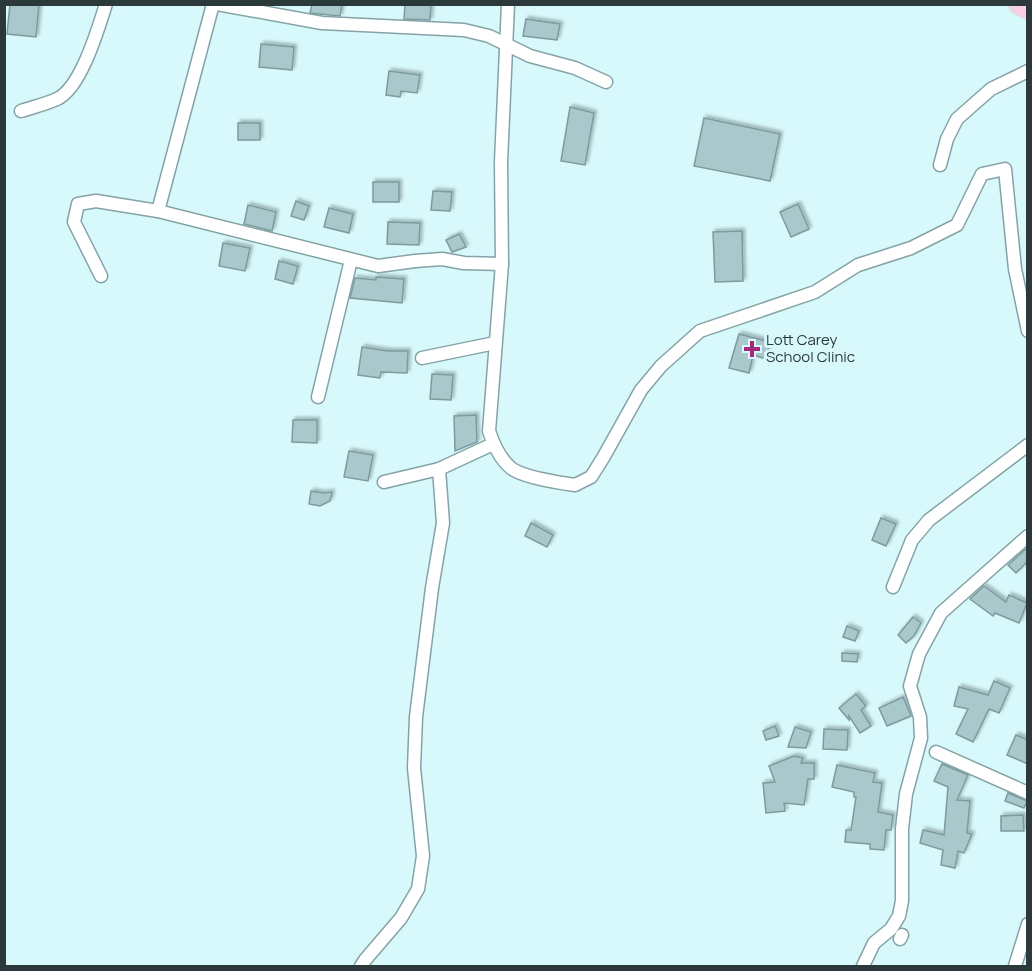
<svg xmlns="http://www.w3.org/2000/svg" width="1032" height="971" font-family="Manrope,sans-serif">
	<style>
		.building { fill: #a8c8cb; stroke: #7c9b9e; stroke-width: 1.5; filter: url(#shadow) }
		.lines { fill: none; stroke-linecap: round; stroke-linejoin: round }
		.minor-casing { stroke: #84a3a6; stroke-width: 15 }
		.trunk-casing { stroke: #dddfdf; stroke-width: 24 }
		.minor { stroke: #fff; stroke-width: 12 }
		.trunk { stroke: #f8cee6; stroke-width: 21 }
		.poi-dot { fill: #a52a7e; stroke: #d8f9fc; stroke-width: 2 }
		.labels { text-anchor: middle; stroke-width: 6; stroke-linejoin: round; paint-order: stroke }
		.poi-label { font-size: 15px; fill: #2c393a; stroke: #d8f9fc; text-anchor: start }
	</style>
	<defs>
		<filter id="shadow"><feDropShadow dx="2.5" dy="-2.5" stdDeviation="1.5" flood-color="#0004"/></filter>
	</defs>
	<rect width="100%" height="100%" fill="#d8f9fc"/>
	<g class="building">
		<polygon points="10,4 39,4 36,37 7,34"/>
		<polygon points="312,4 342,4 340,16 310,13"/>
		<polygon points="405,4 431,4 430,20 404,19"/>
		<polygon points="526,19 560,24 557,40 523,36"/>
		<polygon points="261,44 294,47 292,70 259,67"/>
		<polygon points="389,71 420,75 417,93 401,91 400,97 386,95"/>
		<polygon points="570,107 594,113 585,165 561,161"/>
		<polygon points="704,118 780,134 770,181 694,166"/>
		<rect x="238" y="123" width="22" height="17"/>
		<rect x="373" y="182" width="26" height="20"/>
		<polygon points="433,191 452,192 450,211 431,210"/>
		<polygon points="296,201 309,206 304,220 291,216"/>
		<polygon points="798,204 809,229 791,237 780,212"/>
		<polygon points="248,205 276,212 272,231 244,224"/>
		<polygon points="329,208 353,214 349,233 324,227"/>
		<polygon points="388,222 420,223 419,245 387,244"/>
		<polygon points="742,231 743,281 715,282 713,232"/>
		<polygon points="459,234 466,247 452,252 446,240"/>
		<polygon points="223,243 250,248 245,271 219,266"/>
		<polygon points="279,261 298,266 293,284 275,279"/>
		<polygon points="376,277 404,279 402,303 350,298 355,278 376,280"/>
		<polygon points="739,334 770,342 766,359 753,355 749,373 729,368"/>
		<polygon points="362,347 388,351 408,351 407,373 381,372 380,378 358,375"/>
		<polygon points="432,374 453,375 451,400 430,399"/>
		<polygon points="476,415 477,442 455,451 454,416"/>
		<polygon points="293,420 317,420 317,443 292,442"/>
		<polygon points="349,451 373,455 368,481 344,477"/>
		<polygon points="311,491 323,493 332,492 330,501 320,506 309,504"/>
		<polygon points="881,518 896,524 886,546 872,540"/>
		<polygon points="531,523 553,535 547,547 525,536"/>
		<polygon points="1027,548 1028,561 1016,573 1008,565"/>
		<polygon points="984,586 1006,602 1009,595 1027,603 1019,623 995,613 993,616 970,599"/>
		<polygon points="913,617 921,623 914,636 906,643 898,635"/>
		<polygon points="847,626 859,631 855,641 843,637"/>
		<polygon points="842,653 858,654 857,662 842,661"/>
		<polygon points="994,681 1010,688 999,713 989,709 973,742 956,734 968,709 954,706 959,687 988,695"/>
		<polygon points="856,694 866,706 861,710 871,726 860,733 849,716 849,720 839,708"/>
		<polygon points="903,697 911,716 887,726 879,708"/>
		<polygon points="775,726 779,736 766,740 763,731"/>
		<polygon points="795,727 811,732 806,748 788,747"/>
		<polygon points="824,729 848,730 847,750 823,749"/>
		<polygon points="1016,735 1028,740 1028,764 1007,755"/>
		<polygon points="794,756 803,758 801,763 814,763 814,779 808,779 804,805 784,803 785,811 766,813 763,783 775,782 769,766"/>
		<polygon points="942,764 968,775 957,800 970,801 967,833 972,834 964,853 958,851 955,868 941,865 943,850 920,843 923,830 944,835 948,787 934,781"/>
		<polygon points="837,765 875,773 873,782 882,783 878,812 893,815 891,830 886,830 884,850 870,849 870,844 845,842 846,830 851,830 856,797 854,797 854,792 832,787"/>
		<polygon points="1008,793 1027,801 1024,808 1005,801"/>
		<polygon points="1023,815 1024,831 1001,831 1001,816"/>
	</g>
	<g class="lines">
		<g class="minor-casing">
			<g id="minor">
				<polyline points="217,4 322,23 464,30 489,36 530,56 575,68 606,82"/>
				<path d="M508 4 501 162 502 264 489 431C493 443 500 459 511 468 522 477 560 483 575 485L591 477 603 458 641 390 661 366 700 331 815 292 858 265 911 248 957 225 982 174 1005 169 1015 269 1028 331"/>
				<path d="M21 111C33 107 46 104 57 99 81 88 98 29 106 4"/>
				<polyline points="940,165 947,139 957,119 991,89 1028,71"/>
				<polyline points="158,211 213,4"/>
				<polyline points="101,276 74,222 78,204 96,201 158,211 378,266 415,261 442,259 464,263 502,264"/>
				<polyline points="422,358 495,343"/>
				<polyline points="318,397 351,260"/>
				<polyline points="384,482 439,469 493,444"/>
				<polyline points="893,587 912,540 929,520 1028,445"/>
				<polyline points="936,752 1028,793"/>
				<polyline points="900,939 902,935"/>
				<polyline points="361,966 365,960 401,918 418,889 423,856 414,768 416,717 432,588 443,523 439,469"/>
				<polyline points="863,966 874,943 891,929 899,916 902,901 902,829 906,794 921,738 920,717 910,686 919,654 941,613 1028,536"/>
				<polyline points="1015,966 1028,924"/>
			</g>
		</g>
		<g class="trunk-casing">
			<polyline id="trunk" points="1020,4 1028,8"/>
		</g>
		<use href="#minor" class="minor"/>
		<use href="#trunk" class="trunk"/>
	</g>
	<path class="poi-dot" d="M749 340h6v6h6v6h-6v6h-6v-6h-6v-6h6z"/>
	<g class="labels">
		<g class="poi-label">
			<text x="766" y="345">Lott Carey<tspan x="766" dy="17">School Clinic</tspan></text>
		</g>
	</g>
	<rect width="1032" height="971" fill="none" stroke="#2c393a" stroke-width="12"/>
</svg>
